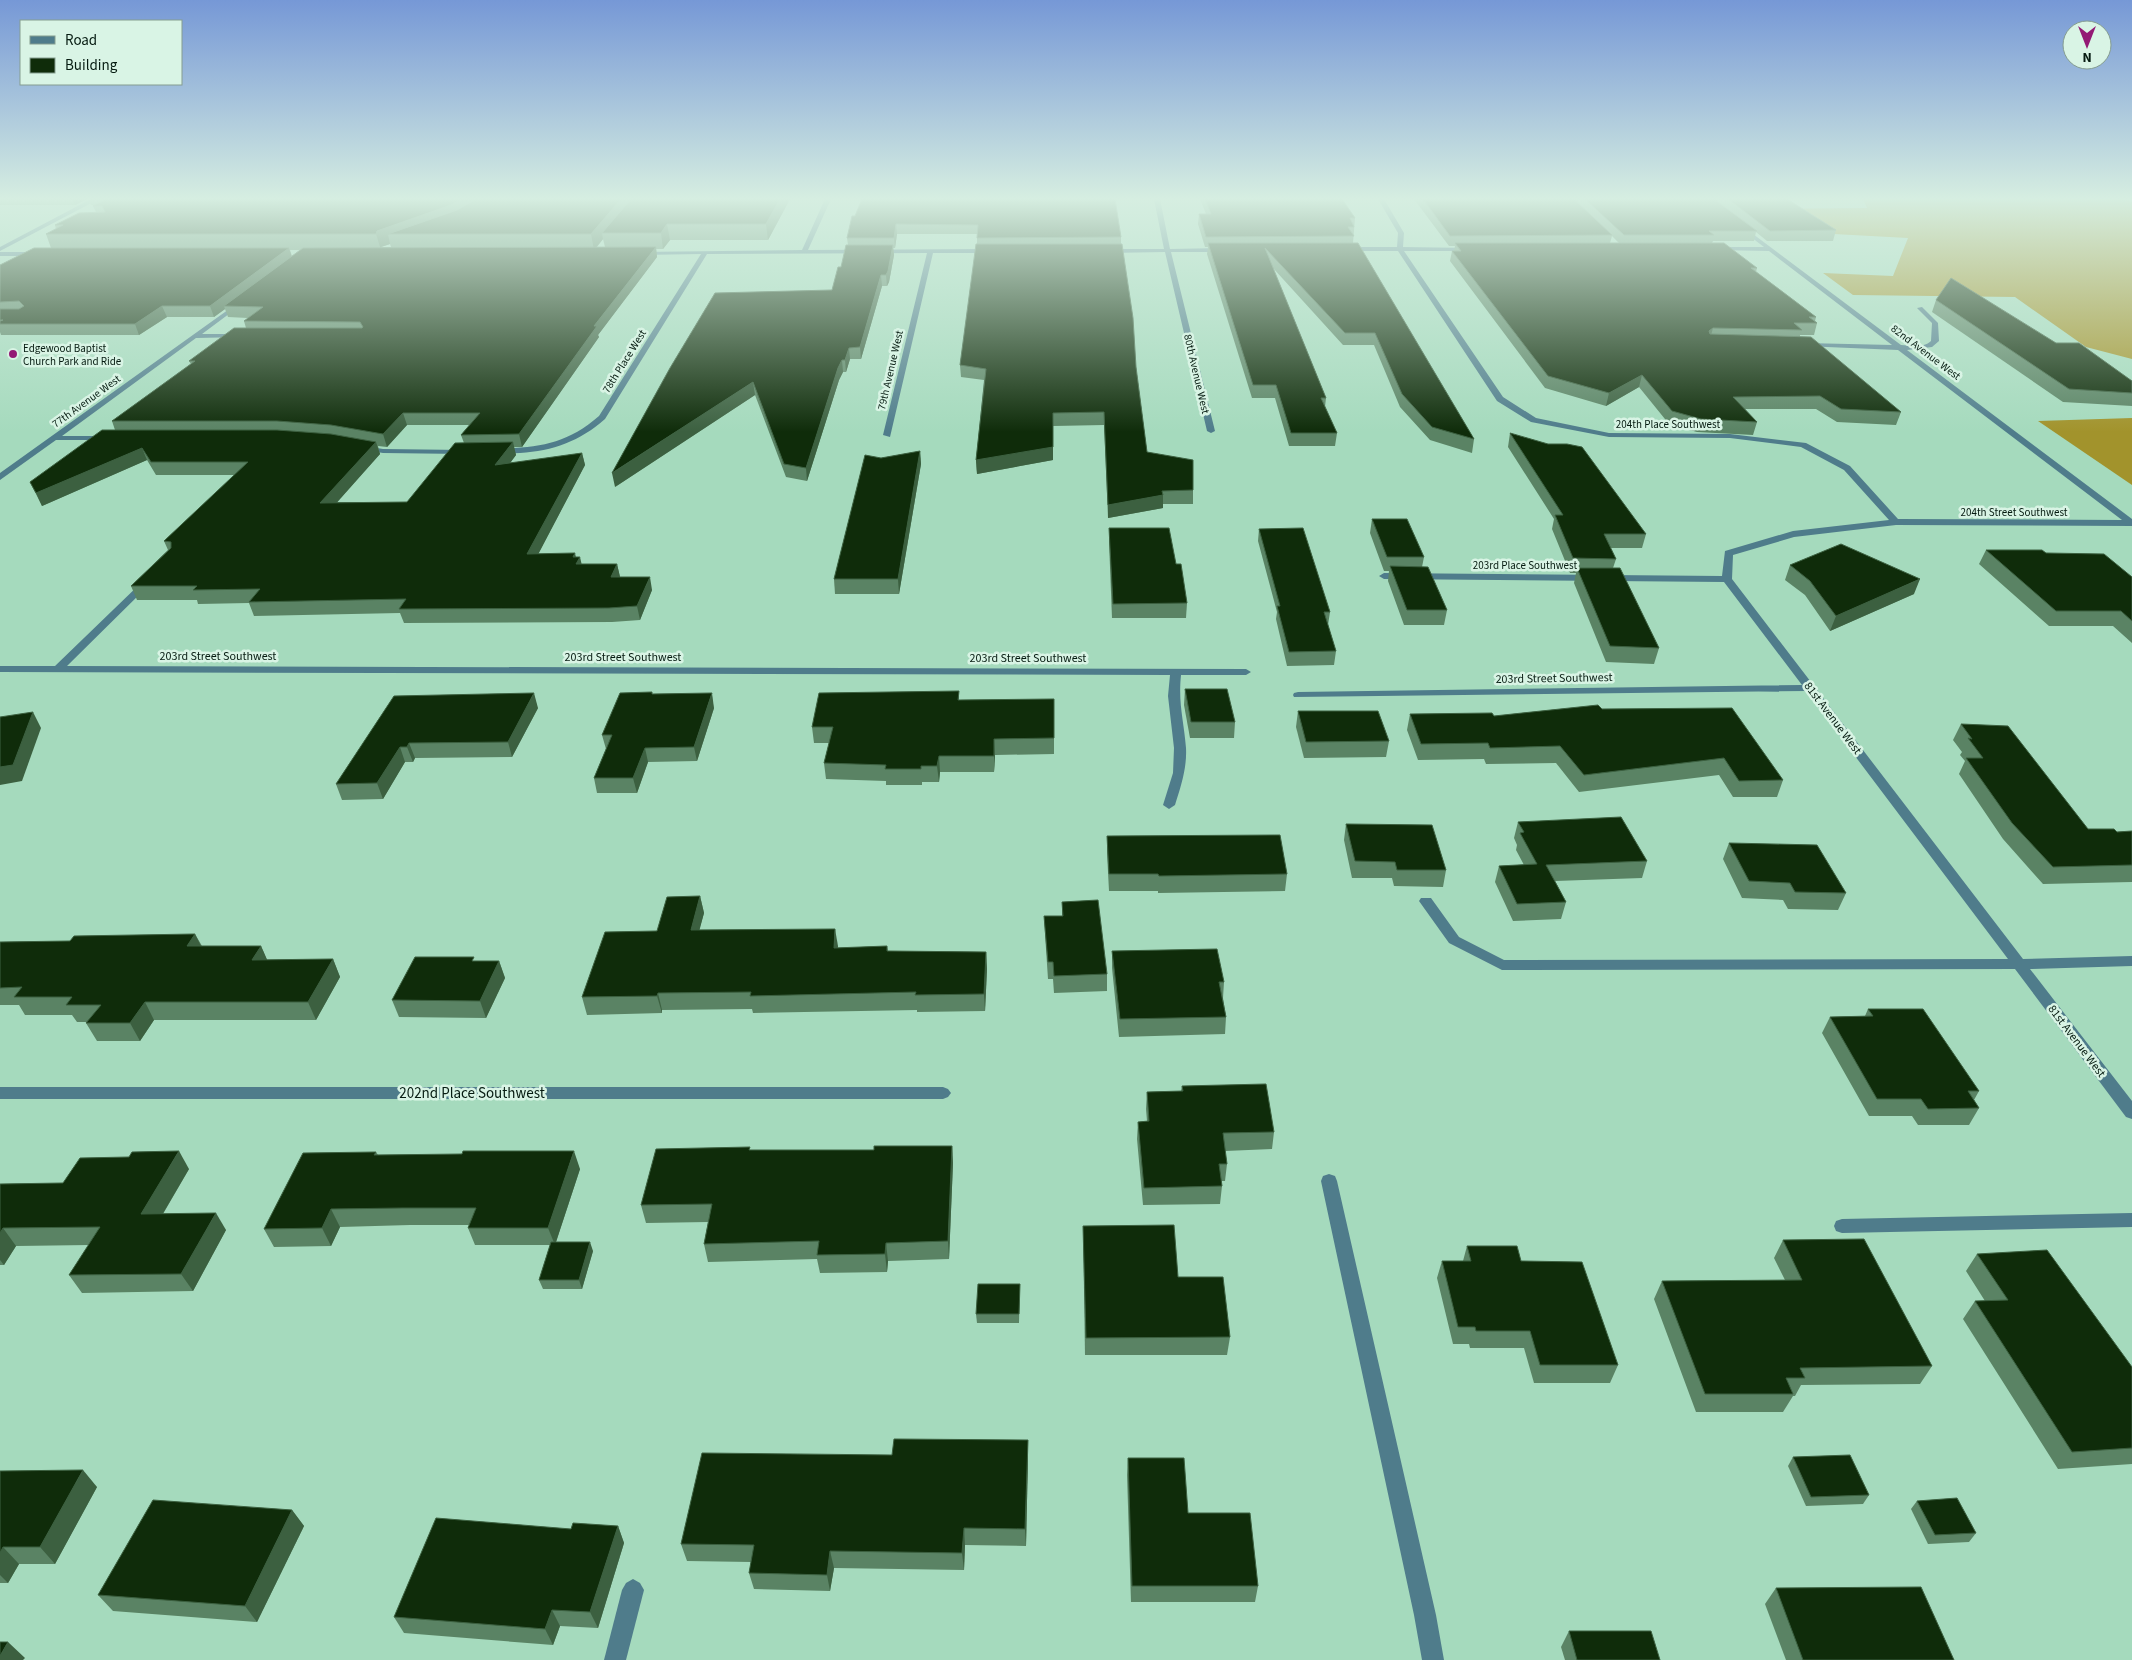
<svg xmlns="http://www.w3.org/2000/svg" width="2132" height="1660" font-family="'Source Sans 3',sans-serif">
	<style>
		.forest { fill: #a2932c }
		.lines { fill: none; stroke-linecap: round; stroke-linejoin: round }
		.minor { fill: #4f7c8b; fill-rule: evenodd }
		.wall { fill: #5a8364; fill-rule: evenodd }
		.shaded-wall { fill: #3c6040 }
		.building { fill: #0f2c0a; stroke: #3c6040 }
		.poi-dot { fill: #931975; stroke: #d9f4e5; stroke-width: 2 }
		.labels { text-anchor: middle; stroke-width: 5; stroke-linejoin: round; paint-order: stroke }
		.far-poi-label { font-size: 11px; fill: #061b11; stroke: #d9f4e5; text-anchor: start }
		.far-street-label { font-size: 11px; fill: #061b11; stroke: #d9f4e5 }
		.street-label { font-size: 12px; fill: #061b11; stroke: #d9f4e5 }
		.near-street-label { font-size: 15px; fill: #061b11; stroke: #d9f4e5 }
	</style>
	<rect width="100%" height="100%" fill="#a5dabd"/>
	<g class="forest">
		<polygon points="1863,199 2124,199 2132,202 2132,359 2086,347 2015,297 1853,295 1823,273 1893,276 1908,238 1759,230 1727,209 1867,208"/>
		<polygon points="2132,418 2132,485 2038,421"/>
	</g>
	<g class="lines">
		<g class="minor">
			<polygon points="91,199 99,199 0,251 0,247"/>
			<path d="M825 199H831L808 250 990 249 993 251 990 253H933L890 437 883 435 927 253 707 254 605 419C580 441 553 451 520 453 512 453 504 454 496 453L495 451 499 449C540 447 567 444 599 416L701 254 640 255 638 252 802 250Z"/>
			<polygon points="1154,199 1160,199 1170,249 1222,248 1225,250 1222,252 1171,252 1215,431 1211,433 1207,431 1165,252 1107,253 1104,251 1107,249 1164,249"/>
			<path d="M1378 199H1384L1404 233 1403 247 1472 248 1470 251H1404L1503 397 1536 418 1609 433 1730 434 1806 443 1850 466 1898 519 2122 520 1898 350 1803 346V344L1805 343 1892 345 1769 251 1715 250 1717 247H1764L1739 228 1741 225 1901 345C1912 346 1924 348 1931 341L1932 323 1917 308 1922 307 1938 323 1939 341 1932 347 1907 350 2132 519V526L1896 525 1794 537 1733 555 1732 579 2023 959 2132 956V966L2030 969 2132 1101V1119L2126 1117 2015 969 1502 970 1449 943 1419 901 1421 898H1431L1459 937 1504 960 2008 959 1806 691 1294 697 1293 695 1294 693 1298 692 1802 685 1724 582 1384 579 1379 576 1384 573 1722 576 1725 551 1793 531 1889 520 1844 470 1801 447 1730 438 1609 437 1531 422 1497 401 1398 251H1345L1342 249 1345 247H1397L1398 233Z"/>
			<polygon points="0,252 37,252 40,254 37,256 0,256"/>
			<polygon points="239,302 241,303 241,305 202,334 241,334 244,336 243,337 196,338 62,436 105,436 109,438 108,440 56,440 0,480 0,473"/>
			<polygon points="359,445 383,449 464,450 468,452 464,454 383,453 359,449"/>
			<path d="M146 580 151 583 149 585 67 666 1246 669 1251 672 1246 675H1181C1178 704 1184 721 1186 748 1187 768 1181 786 1175 805L1169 809 1163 805 1173 773 1174 748 1168 696 1170 675 0 672V666H55L143 581Z"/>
			<polygon points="0,1087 943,1087 948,1089 951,1093 948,1097 943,1099 0,1099"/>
			<polygon points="1329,1174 1335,1176 1337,1181 1436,1615 1444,1660 1422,1660 1414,1615 1321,1181 1323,1176"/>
			<polygon points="2132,1213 2132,1227 1842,1233 1836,1231 1834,1226 1836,1221 1842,1219"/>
			<polygon points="633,1579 640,1583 644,1590 626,1660 604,1660 622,1590 626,1583"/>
		</g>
	</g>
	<g class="wall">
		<polygon points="0,199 87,199 75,205 0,205"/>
		<path d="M89 199H790L768 240H670L663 249H656L657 257 598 335 599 337 522 447H514L516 455 510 463 582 453 585 465 538 554 576 557 581 564H617L620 577 652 590 640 620 612 622 404 623 400 613 254 616 249 603 198 604 197 600H137L131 586 168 550 164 541 235 475H156L147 460 42 506 30 482 115 430 112 421 191 364 189 361 246 328 244 321 248 318 228 317 225 309 214 317H167L139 335H1L0 332V265L51 248 46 234 56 229 55 225 96 212 93 206 94 205H91ZM603 239 605 247H597ZM390 244 391 247H381ZM290 250H300L292 256ZM407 425H469L461 435 464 443 407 502H337L380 454 378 446 387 447Z"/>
		<polygon points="862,199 1121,237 1121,244 1136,367 1147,452 1193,490 1193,504 1163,504 1163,508 1108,518 1104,425 1053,426 1053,460 977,474 976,460 984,380 961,377 960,365 977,244 977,234 897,234 895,248 893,248 894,255 889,282 887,286 882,286 861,359 850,359 846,372 843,372 839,380 807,481 786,477 755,395 615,487 832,290 841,267 848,245 847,238"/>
		<polygon points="1200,199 1342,199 1355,218 1353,243 1474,439 1472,453 1430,440 1400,407 1374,345 1343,345 1273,268 1326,398 1325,407 1337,433 1335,446 1289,446 1275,398 1252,398 1207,254 1208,247 1205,247 1198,224 1199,214 1206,214"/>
		<path d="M1414 199H1787L1836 230 1833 241H1767L1756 232 1754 241H1713L1712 243 1757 268 1756 272 1816 317 1815 321 1817 323 1814 335H1800V337L1901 412 1896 425 1837 422 1816 409H1745L1757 422 1753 435 1697 432 1669 424 1639 387 1606 406 1545 388 1450 261 1452 251H1454L1455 246H1449ZM1612 236 1619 243H1610Z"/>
		<polygon points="1936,300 2056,343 2132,381 2132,406 2063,402 1932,312"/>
		<polygon points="1510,433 1646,534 1642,548 1610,548 1616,559 1613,568 1659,648 1654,664 1606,662 1574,583 1576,573 1570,573 1552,529 1554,519 1508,447"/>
		<polygon points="920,451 921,464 899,594 835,594 834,579 881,458"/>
		<polygon points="1372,519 1424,557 1422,567 1447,610 1444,625 1404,625 1388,581 1389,571 1384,571 1370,533"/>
		<polygon points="1109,528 1176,564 1187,603 1186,618 1112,618 1109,542"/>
		<polygon points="1259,529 1330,612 1328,625 1336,651 1334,665 1287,666 1276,619 1277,612 1258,541"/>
		<polygon points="1986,550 2046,553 2132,577 2132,643 2113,626 2049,626 1979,564"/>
		<polygon points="1790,565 1914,594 1830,631 1805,595 1785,580"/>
		<polygon points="1185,689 1235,722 1234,738 1190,738 1184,705"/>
		<polygon points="959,691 959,700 1054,699 1054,754 995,755 994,772 940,772 939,782 922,782 922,785 886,785 886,781 826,779 824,763 829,743 814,743 812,727"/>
		<polygon points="653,694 714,708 697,761 648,762 637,793 597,793 594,778 606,749 602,735"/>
		<polygon points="394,696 538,708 512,757 415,758 413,762 405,762 383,799 342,800 336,784"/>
		<polygon points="1602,709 1783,780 1777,797 1733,797 1719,775 1579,792 1556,763 1486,764 1484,759 1418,760 1407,730 1410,714 1494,716"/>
		<polygon points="1298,711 1389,741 1386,757 1304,758 1296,727"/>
		<polygon points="1961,724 2088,829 2117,832 2132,831 2132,882 2043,884 2003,839 1959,774 1965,761 1960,755 1962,752 1953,740"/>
		<polygon points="1518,822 1647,861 1642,878 1555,881 1566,902 1561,919 1513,921 1495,882 1499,866 1524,865 1516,850 1517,845 1514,838"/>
		<polygon points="1346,824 1446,870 1443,887 1394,886 1392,878 1352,878 1344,840"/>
		<polygon points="1107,836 1287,874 1285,891 1158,893 1158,891 1109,891 1107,853"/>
		<polygon points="1729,843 1846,893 1838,910 1788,909 1783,900 1742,898 1723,859"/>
		<polygon points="700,896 704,913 699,930 838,946 837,948 887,946 888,951 986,952 987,969 985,1011 917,1012 917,1010 753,1013 752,1009 662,1010 662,1013 587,1015 582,997 657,931"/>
		<polygon points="1062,902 1107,974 1107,991 1054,993 1053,979 1048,979 1045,934 1044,916 1062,916"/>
		<polygon points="195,934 202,946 261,946 267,960 333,959 340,977 316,1020 154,1020 140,1041 97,1041 86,1023 88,1022 77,1022 72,1015 25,1015 19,1005 0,1005 0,942 70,941"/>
		<polygon points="1112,951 1224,982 1223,998 1226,1017 1225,1034 1119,1037 1112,968"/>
		<polygon points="475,961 499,961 505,978 486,1018 399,1017 392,1000"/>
		<polygon points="1868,1009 1979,1091 1974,1100 1979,1108 1969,1125 1918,1125 1912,1116 1869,1116 1822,1033 1830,1017 1865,1016"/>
		<polygon points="1182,1086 1274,1132 1272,1149 1225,1151 1227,1164 1225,1181 1222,1181 1222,1186 1220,1204 1143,1205 1137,1139 1138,1122 1147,1121 1146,1109 1147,1092 1181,1091"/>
		<polygon points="952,1146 953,1163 949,1259 888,1261 887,1272 820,1273 817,1259 708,1262 704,1244 708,1222 646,1223 641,1205 751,1150 874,1150"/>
		<polygon points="376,1152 378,1155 580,1169 556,1242 593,1251 582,1289 543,1289 539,1280 550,1245 475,1245 468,1228 469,1225 410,1225 340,1227 331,1246 274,1247 264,1229"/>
		<polygon points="189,1169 163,1214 226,1230 193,1291 82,1293 69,1275 89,1245 16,1246 4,1265 0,1265 0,1184 63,1183"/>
		<polygon points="1083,1226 1178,1277 1230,1337 1227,1355 1085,1355"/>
		<polygon points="1783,1240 1932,1366 1920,1384 1801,1385 1795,1396 1793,1396 1783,1412 1696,1412 1654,1299 1662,1281 1785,1280 1774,1258"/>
		<polygon points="1467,1246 1521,1261 1618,1365 1610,1383 1534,1383 1524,1348 1470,1348 1469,1344 1453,1344 1437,1278 1442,1261 1463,1261"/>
		<polygon points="1977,1254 2132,1367 2132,1464 2058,1469 1963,1319 1975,1301 1985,1301 1966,1271"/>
		<polygon points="1020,1284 1019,1323 977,1323 976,1314"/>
		<polygon points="1028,1440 1028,1457 1026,1546 965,1545 964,1570 834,1568 830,1591 754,1589 749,1573 751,1562 687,1561 681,1544 892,1455"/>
		<polygon points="1793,1457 1869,1495 1863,1504 1806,1506 1788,1466"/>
		<polygon points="1128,1458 1188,1513 1258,1586 1255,1602 1131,1602 1127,1475"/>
		<polygon points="0,1471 97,1487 55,1564 19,1564 8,1583 0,1583"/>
		<polygon points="1917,1501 1976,1533 1969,1542 1928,1544 1911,1509"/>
		<polygon points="292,1510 304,1526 257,1622 113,1611 98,1595"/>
		<polygon points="618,1526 624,1543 598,1628 560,1626 553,1645 404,1633 394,1617 571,1529"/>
		<polygon points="1776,1588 1954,1660 1786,1660 1765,1604"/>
		<polygon points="1569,1631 1660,1660 1565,1660 1561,1647"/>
	</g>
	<g class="shaded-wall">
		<polygon points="73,199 87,199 75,205"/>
		<polygon points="462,199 492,199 388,234 390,244 381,247 381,250 376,234 377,231"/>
		<polygon points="621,199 636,199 602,233 603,239 594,250 591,234"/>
		<polygon points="780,199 790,199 768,240 766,224"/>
		<polygon points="667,224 670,240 663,249 661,233"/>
		<polygon points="896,224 897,234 895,248 894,238"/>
		<polygon points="893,245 894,255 889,282 887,286 886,275"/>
		<polygon points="656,247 657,257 598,335 599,337 522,447 519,434 594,326"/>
		<polygon points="289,248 292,258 224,306 225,309 214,317 210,306"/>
		<polygon points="881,275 882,286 861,359 860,347"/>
		<polygon points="162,306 167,317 139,335 135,324"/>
		<polygon points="1713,328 1710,339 1709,331"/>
		<polygon points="849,348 850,359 846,372 845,360"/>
		<polygon points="842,360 843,372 839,380 807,481 806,468 838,368"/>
		<polygon points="1642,375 1639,387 1606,406 1609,393"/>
		<polygon points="753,382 755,395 615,487 612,473"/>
		<polygon points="403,413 407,425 387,447 383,434"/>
		<polygon points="1053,413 1053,460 977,474 976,460"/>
		<polygon points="376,442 380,454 325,516 320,503"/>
		<polygon points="513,442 516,455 499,478 495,465"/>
		<polygon points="142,448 147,460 42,506 36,493"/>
		<polygon points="920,451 921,464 899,594 898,579"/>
		<polygon points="582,453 585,465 531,568 527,554"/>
		<polygon points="1163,495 1163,508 1108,518 1108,505"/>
		<polygon points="575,553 577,562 580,557 583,570 577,569 573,557"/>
		<polygon points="617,564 620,577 611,577"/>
		<polygon points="650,577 652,590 640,620 637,606"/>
		<polygon points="1920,579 1914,594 1830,631 1836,616"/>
		<polygon points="534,693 538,708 512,757 508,742"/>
		<polygon points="712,693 714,708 697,761 694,747"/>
		<polygon points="33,712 41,728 22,781 0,785 0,767"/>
		<polygon points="994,739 995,755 994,772"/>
		<polygon points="409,743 415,758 413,762 407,747"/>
		<polygon points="400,747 405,762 383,799 377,783"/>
		<polygon points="645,748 648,762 637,793 633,778"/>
		<polygon points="939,756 940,772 939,782 937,766"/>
		<polygon points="700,896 704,913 695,947 691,930"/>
		<polygon points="835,929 838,946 836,965 834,948"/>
		<polygon points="195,934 204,952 187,946"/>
		<polygon points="261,946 269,964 252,960"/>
		<polygon points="986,952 987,969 985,1011 984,994"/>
		<polygon points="333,959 340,977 316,1020 308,1002"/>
		<polygon points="499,961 505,978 486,1018 480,1001"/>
		<polygon points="658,993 662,1010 662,1013 657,996"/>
		<polygon points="145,1002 154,1020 140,1041 130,1023"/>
		<polygon points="952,1146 953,1163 949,1259 948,1241"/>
		<polygon points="179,1151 189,1169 152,1232 141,1214"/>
		<polygon points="574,1151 580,1169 555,1245 548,1228"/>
		<polygon points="331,1209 340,1227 331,1246 322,1228"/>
		<polygon points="216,1213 226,1230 193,1291 181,1274"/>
		<polygon points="3,1228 16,1246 4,1265 0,1260 0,1233"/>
		<polygon points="590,1242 593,1251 582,1289 579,1280"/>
		<polygon points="886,1243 888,1261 887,1272 885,1254"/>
		<polygon points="1028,1440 1028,1457 1026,1546 1025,1529"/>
		<polygon points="83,1470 97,1487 55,1564 40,1547"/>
		<polygon points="292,1510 304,1526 257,1622 245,1606"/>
		<polygon points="618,1526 624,1543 598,1628 590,1612"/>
		<polygon points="964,1528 965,1545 964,1570 962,1553"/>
		<polygon points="3,1547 19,1564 8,1583 0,1575 0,1553"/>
		<polygon points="830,1551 834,1568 830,1591 827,1575"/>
		<polygon points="552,1610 560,1626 553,1645 545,1629"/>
		<polygon points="8,1642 25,1658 23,1660 0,1660 0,1656"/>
	</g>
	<g class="building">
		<polygon points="106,199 462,199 451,205 377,231 376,234 46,234 63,225 55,225 79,213 105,212 102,206 93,206"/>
		<polygon points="476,199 621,199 591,234 388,234 457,210"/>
		<polygon points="631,199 780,199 766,224 667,224 661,233 602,233"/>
		<polygon points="862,199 1115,199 1121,237 977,238 978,225 896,224 894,238 847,238 852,216 855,216"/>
		<polygon points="1205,199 1342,199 1355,218 1350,218 1354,227 1348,227 1354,236 1206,237 1199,214 1211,214"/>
		<polygon points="1423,199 1574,199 1612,235 1450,236"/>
		<polygon points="1585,199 1714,199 1757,231 1709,231 1714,235 1624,235"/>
		<polygon points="1728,199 1787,199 1836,230 1770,231"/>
		<polygon points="1208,243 1358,243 1474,439 1432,427 1402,394 1375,333 1345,333 1265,248 1326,398 1321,398 1337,433 1291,433 1276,385 1253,385"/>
		<polygon points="1455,243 1724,243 1757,268 1751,268 1816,317 1809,317 1817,323 1794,323 1802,330 1713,328 1709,331 1710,334 1811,337 1901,412 1841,409 1820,396 1733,397 1757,422 1701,419 1672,411 1642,375 1609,393 1548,376 1452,251 1461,251"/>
		<polygon points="976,244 1122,244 1133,318 1136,367 1147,452 1193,460 1193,490 1162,491 1163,495 1108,505 1104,412 1053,413 1053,447 976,460 986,369 960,365"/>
		<polygon points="846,245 893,245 888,271 886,275 881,275 860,347 849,348 845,360 842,360 838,368 806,468 784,464 753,382 612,473 670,368 715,293 832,290 838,267 841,267"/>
		<polygon points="656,247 594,326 597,326 519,434 461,435 480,413 403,413 383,434 331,425 277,421 112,421 195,361 189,361 234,328 362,328 363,327 360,322 244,321 263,307 224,306 303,248"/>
		<polygon points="34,248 289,248 210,306 162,306 135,324 0,324 0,321 3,320 0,320 0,309 19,309 24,306 19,301 0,302 0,265"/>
		<polygon points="1951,278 2056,343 2079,343 2132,381 2132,393 2069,389 1936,300"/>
		<polygon points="102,430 277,430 331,434 376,442 320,503 407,502 455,443 513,442 495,465 582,453 527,554 575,553 573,557 580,557 576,564 617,564 611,577 650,577 637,606 609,608 399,609 406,599 249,602 260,589 193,590 197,586 131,586 171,548 171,542 164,541 248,462 151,462 142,448 36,493 30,482"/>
		<polygon points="1510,433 1548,444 1567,444 1582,447 1646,534 1604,534 1616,559 1573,558 1555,515 1563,515"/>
		<polygon points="920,451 898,579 834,579 865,455 881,458"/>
		<polygon points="1372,519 1407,519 1424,557 1387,557"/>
		<polygon points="1109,528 1169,528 1176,564 1181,564 1187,603 1113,604"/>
		<polygon points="1303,528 1330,612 1324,612 1336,651 1289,652 1277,606 1280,606 1259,529"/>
		<polygon points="1841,544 1920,579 1836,616 1810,581 1790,565"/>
		<polygon points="1986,550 2042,550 2046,553 2104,554 2132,577 2132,621 2121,611 2056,611"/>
		<polygon points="1390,566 1428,567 1447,610 1407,610"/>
		<polygon points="1577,568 1620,568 1659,648 1610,646"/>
		<polygon points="1185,689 1227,689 1235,722 1191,722"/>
		<polygon points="959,691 958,700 1054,699 1054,738 994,739 994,756 939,756 937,766 921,766 921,769 885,769 886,765 824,763 833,727 812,727 819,693"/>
		<polygon points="652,692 652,694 712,693 694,747 645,748 633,778 594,778 612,735 602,735 620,693"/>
		<polygon points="534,693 508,742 409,743 407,747 400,747 377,783 336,784 394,696"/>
		<polygon points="1598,705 1602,709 1732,708 1783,780 1739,781 1724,758 1584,775 1560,746 1490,748 1488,743 1421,744 1410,714 1492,713 1494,716"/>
		<polygon points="1298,711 1378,711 1389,741 1306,742"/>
		<polygon points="33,712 13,765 0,767 0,717"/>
		<polygon points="1961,724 2008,726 2088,829 2114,829 2117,832 2132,831 2132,865 2053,867 2012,823 1966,758 1983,758 1968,738 1972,739"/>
		<polygon points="1621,817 1647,861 1546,865 1566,902 1517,904 1499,866 1537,864 1520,833 1524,832 1518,822"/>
		<polygon points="1346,824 1432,825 1446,870 1397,870 1395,862 1355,861"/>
		<polygon points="1280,835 1287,874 1159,876 1158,874 1109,874 1107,836"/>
		<polygon points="1729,843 1817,845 1846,893 1795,892 1790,883 1749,881"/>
		<polygon points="700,896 691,930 835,929 834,948 887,946 887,951 986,952 984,994 915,995 916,992 750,996 751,992 658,993 657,996 582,997 605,932 657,931 667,897"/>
		<polygon points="1098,900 1107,974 1054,976 1053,962 1048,962 1044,916 1063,916 1062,902"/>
		<polygon points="195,934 187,946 261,946 252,960 333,959 308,1002 145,1002 130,1023 86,1023 101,1005 66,1005 72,997 14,997 22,987 0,988 0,942 70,941 74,936"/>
		<polygon points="1217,949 1224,982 1219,982 1226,1017 1120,1019 1112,951"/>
		<polygon points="415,957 474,957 472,961 499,961 480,1001 392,1000"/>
		<polygon points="1868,1009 1923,1009 1979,1091 1968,1091 1979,1108 1928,1109 1921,1099 1877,1099 1830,1017 1873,1016"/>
		<polygon points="1266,1084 1274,1132 1223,1133 1227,1164 1219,1164 1222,1186 1144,1188 1138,1122 1149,1121 1147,1092 1183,1091 1182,1086"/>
		<polygon points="874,1146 952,1146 948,1241 886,1243 885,1254 817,1255 819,1241 704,1244 712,1204 641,1205 656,1149 750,1147 749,1150 874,1150"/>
		<polygon points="179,1151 141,1214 216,1213 181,1274 69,1275 100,1227 3,1228 0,1233 0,1184 63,1183 80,1158 129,1157 132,1152"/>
		<polygon points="463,1151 574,1151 548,1228 468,1228 476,1208 402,1208 331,1209 322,1228 264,1229 303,1153 376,1152 374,1155 462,1154"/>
		<polygon points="1174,1225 1178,1277 1223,1277 1230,1337 1086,1338 1083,1226"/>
		<polygon points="1864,1239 1932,1366 1800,1368 1805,1378 1786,1378 1793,1394 1705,1394 1662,1281 1802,1280 1783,1240"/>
		<polygon points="551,1242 590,1242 579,1280 539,1280"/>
		<polygon points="1467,1246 1517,1246 1521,1261 1582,1262 1618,1365 1540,1365 1530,1331 1476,1331 1475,1327 1458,1327 1442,1261 1471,1261"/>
		<polygon points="2047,1250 2132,1367 2132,1448 2072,1452 1975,1301 2008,1300 1977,1254"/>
		<polygon points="978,1284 1020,1284 1019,1314 976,1314"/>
		<polygon points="894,1439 1028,1440 1025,1529 964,1528 962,1553 830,1551 827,1575 749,1573 754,1545 681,1544 702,1453 892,1455"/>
		<polygon points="1850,1455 1869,1495 1811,1497 1793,1457"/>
		<polygon points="1128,1458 1184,1458 1188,1513 1250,1513 1258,1586 1132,1586"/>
		<polygon points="83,1470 40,1547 3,1547 0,1553 0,1471"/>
		<polygon points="1957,1498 1976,1533 1935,1535 1917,1501"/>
		<polygon points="153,1500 292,1510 245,1606 98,1595"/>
		<polygon points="436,1518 571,1529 573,1523 618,1526 590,1612 552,1610 545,1629 394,1617"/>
		<polygon points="1921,1587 1954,1660 1803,1660 1776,1588"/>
		<polygon points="1569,1631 1651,1631 1660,1660 1577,1660"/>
		<polygon points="0,1642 8,1642 0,1656"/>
	</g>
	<linearGradient id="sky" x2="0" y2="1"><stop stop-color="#7698d6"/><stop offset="0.46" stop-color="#d6eee1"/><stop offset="1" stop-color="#d6eee1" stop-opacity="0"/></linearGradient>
	<rect width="2132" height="432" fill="url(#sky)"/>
	<circle class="poi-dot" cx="13" cy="354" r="5"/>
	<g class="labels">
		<g class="far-poi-label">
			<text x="23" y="352">Edgewood Baptist<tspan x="23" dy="13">Church Park and Ride</tspan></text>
		</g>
		<g class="far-street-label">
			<text transform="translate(1926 352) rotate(37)" y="4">82nd Avenue West</text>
			<text transform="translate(624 361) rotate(-58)" y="4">78th Place West</text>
			<text transform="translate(890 370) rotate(-77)" y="4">79th Avenue West</text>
			<text transform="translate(1197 374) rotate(77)" y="4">80th Avenue West</text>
			<text transform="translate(86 401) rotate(-36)" y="4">77th Avenue West</text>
			<text x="1668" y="428">204th Place Southwest</text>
			<text x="2014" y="516">204th Street Southwest</text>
			<text x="1525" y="569">203rd Place Southwest</text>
		</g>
		<g class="street-label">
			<text x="218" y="660">203rd Street Southwest</text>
			<text x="623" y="661">203rd Street Southwest</text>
			<text x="1028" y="662">203rd Street Southwest</text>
			<text transform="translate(1554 678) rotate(-1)" y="4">203rd Street Southwest</text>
			<text transform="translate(1833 718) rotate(53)" y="4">81st Avenue West</text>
			<text transform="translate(2077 1041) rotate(53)" y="4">81st Avenue West</text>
		</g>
		<g class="near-street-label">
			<text x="472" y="1098">202nd Place Southwest</text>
		</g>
	</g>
	<rect x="20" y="20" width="162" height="65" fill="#d9f4e5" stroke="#859d90"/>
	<rect x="30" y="36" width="25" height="8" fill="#4f7c8b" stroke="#859d90"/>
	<text x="65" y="45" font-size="15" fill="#061b11">Road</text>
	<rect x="30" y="58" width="25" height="15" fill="#0f2c0a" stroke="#859d90"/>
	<text x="65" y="70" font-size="15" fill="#061b11">Building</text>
	<g transform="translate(2087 45) rotate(180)"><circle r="24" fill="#d9f4e5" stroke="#859d90"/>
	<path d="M0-4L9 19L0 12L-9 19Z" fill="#931975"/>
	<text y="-8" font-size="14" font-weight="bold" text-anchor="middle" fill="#061b11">N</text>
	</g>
</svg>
